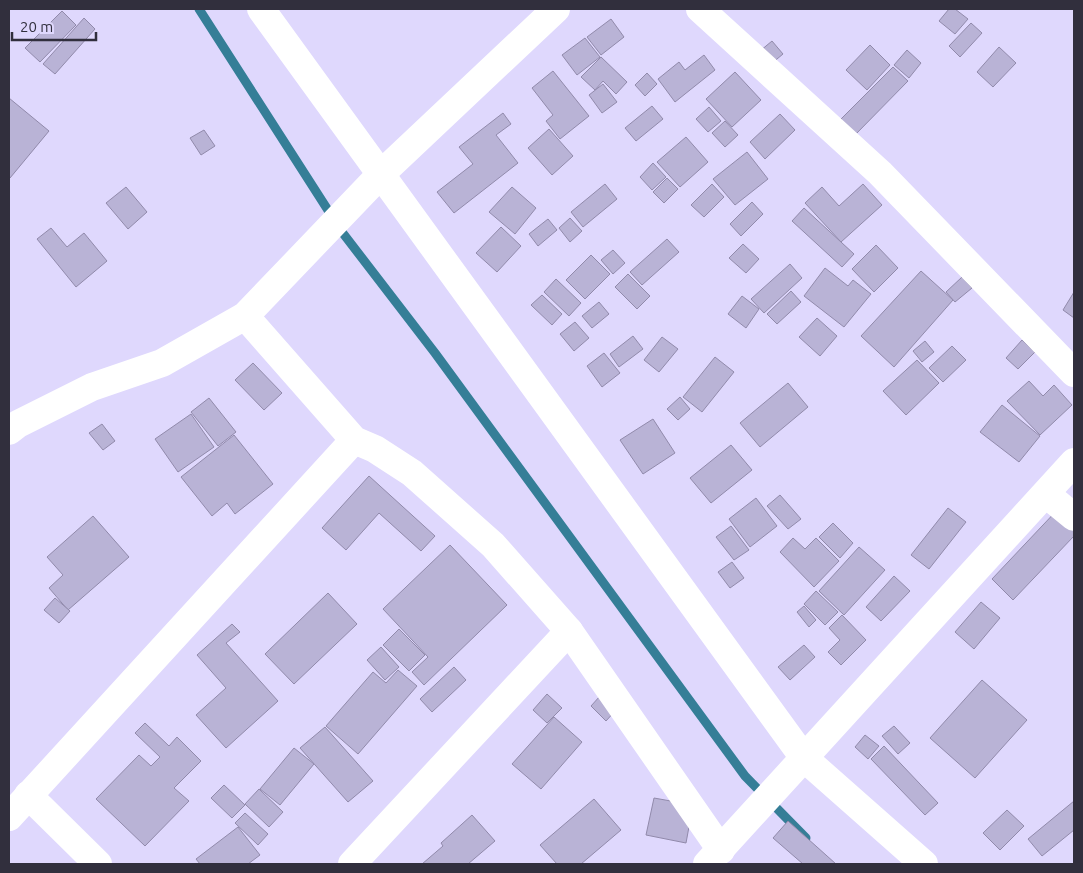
<svg xmlns="http://www.w3.org/2000/svg" width="1083" height="873" font-family="Ubuntu,sans-serif">
	<style>
		.lines { fill: none; stroke-linecap: round; stroke-linejoin: round }
		.stream { stroke: #357e97; stroke-width: 9 }
		.building { fill: #b9b3d6; stroke: #918aab }
		.minor { stroke: #fff; stroke-width: 28 }
	</style>
	<rect width="100%" height="100%" fill="#dfd8fd"/>
	<g class="lines">
		<polyline class="stream" points="199,9 342,232 435,353 745,776 806,838"/>
	</g>
	<g class="building">
		<polygon points="949,9 955,9 968,19 955,34 939,21"/>
		<polygon points="62,11 76,25 40,62 25,48"/>
		<polygon points="84,18 95,29 55,74 43,64"/>
		<polygon points="611,19 624,37 601,55 587,37"/>
		<polygon points="971,23 982,33 960,57 949,46"/>
		<polygon points="585,38 600,57 577,75 562,55"/>
		<polygon points="772,41 783,54 771,64 760,51"/>
		<polygon points="870,45 890,65 867,90 846,70"/>
		<polygon points="999,47 1016,63 993,87 977,72"/>
		<polygon points="907,50 921,63 909,78 894,65"/>
		<polygon points="704,55 715,70 675,102 658,79 679,62 685,70"/>
		<polygon points="601,57 627,82 616,94 603,81 595,90 581,77"/>
		<polygon points="893,67 908,81 854,136 839,121"/>
		<polygon points="553,71 589,116 560,139 546,121 553,115 532,88"/>
		<polygon points="735,72 761,100 732,127 706,99"/>
		<polygon points="647,73 657,84 645,96 635,85"/>
		<polygon points="603,84 617,102 602,113 589,95"/>
		<polygon points="9,98 49,131 10,178 9,177"/>
		<polygon points="652,106 663,119 636,141 625,128"/>
		<polygon points="709,107 721,121 708,132 696,119"/>
		<polygon points="503,113 511,124 496,135 518,163 454,213 437,192 473,164 459,147"/>
		<polygon points="780,114 795,130 765,159 750,142"/>
		<polygon points="725,121 738,135 725,147 712,133"/>
		<polygon points="549,129 573,156 552,175 528,148"/>
		<polygon points="204,130 215,146 201,155 190,138"/>
		<polygon points="686,137 708,162 680,187 657,162"/>
		<polygon points="747,152 768,179 735,205 713,179"/>
		<polygon points="653,163 666,177 652,190 640,177"/>
		<polygon points="667,178 678,189 664,203 653,192"/>
		<polygon points="605,184 617,199 583,227 571,212"/>
		<polygon points="712,184 724,197 704,217 691,205"/>
		<polygon points="863,184 882,205 841,242 805,203 822,187 839,206"/>
		<polygon points="126,187 147,212 128,229 106,203"/>
		<polygon points="512,187 536,208 515,234 489,212"/>
		<polygon points="752,202 763,214 741,236 730,224"/>
		<polygon points="804,208 854,254 842,267 792,221"/>
		<polygon points="570,218 582,231 570,242 559,228"/>
		<polygon points="548,219 557,230 538,246 529,234"/>
		<polygon points="501,227 521,246 497,272 476,253"/>
		<polygon points="51,228 67,247 84,233 107,261 76,287 37,239"/>
		<polygon points="667,239 679,252 642,285 630,272"/>
		<polygon points="743,244 759,259 746,273 729,258"/>
		<polygon points="876,245 898,268 874,292 852,269"/>
		<polygon points="613,250 625,263 613,274 601,260"/>
		<polygon points="591,255 610,274 585,299 566,280"/>
		<polygon points="790,264 802,278 764,313 751,299"/>
		<polygon points="825,268 848,286 853,280 871,294 844,327 804,296"/>
		<polygon points="921,271 953,300 894,367 861,336"/>
		<polygon points="628,274 650,296 637,309 615,287"/>
		<polygon points="962,277 972,288 955,302 946,292"/>
		<polygon points="556,279 581,303 569,316 544,292"/>
		<polygon points="791,291 801,302 777,324 767,314"/>
		<polygon points="1074,292 1074,318 1063,310"/>
		<polygon points="542,295 562,314 552,325 531,305"/>
		<polygon points="742,296 759,309 746,328 728,314"/>
		<polygon points="599,302 609,314 592,328 582,316"/>
		<polygon points="817,318 837,336 820,356 799,337"/>
		<polygon points="575,322 589,338 574,351 560,334"/>
		<polygon points="633,336 643,349 619,367 610,354"/>
		<polygon points="662,337 678,349 659,372 644,360"/>
		<polygon points="1022,340 1035,352 1018,369 1006,358"/>
		<polygon points="925,341 934,352 922,362 913,351"/>
		<polygon points="952,346 966,360 943,382 929,368"/>
		<polygon points="604,353 620,373 602,387 587,366"/>
		<polygon points="715,357 734,372 702,412 683,397"/>
		<polygon points="917,360 939,383 906,415 883,391"/>
		<polygon points="253,363 282,393 264,410 235,380"/>
		<polygon points="1029,381 1043,396 1054,385 1072,405 1040,435 1007,401"/>
		<polygon points="788,383 808,407 760,447 740,423"/>
		<polygon points="680,397 690,409 678,420 667,409"/>
		<polygon points="209,398 236,432 218,446 191,412"/>
		<polygon points="1002,405 1040,436 1019,462 980,432"/>
		<polygon points="191,414 214,447 178,472 155,439"/>
		<polygon points="653,419 675,453 643,474 620,440"/>
		<polygon points="102,424 115,441 103,450 89,433"/>
		<polygon points="234,435 273,484 235,514 227,503 212,516 181,477"/>
		<polygon points="731,445 752,470 711,503 690,478"/>
		<polygon points="369,476 435,536 421,551 379,513 346,550 322,528"/>
		<polygon points="780,495 801,519 788,529 767,506"/>
		<polygon points="756,498 777,526 750,547 729,519"/>
		<polygon points="1060,507 1074,521 1074,536 1013,600 992,579"/>
		<polygon points="948,508 966,522 929,569 911,555"/>
		<polygon points="93,516 129,557 68,610 49,588 63,575 47,557"/>
		<polygon points="833,523 853,543 840,558 819,537"/>
		<polygon points="731,526 749,550 734,560 716,537"/>
		<polygon points="793,538 805,549 816,538 839,561 814,587 780,552"/>
		<polygon points="450,545 507,605 424,685 412,672 428,657 383,609"/>
		<polygon points="859,547 885,570 844,615 819,591"/>
		<polygon points="732,562 744,578 730,588 718,572"/>
		<polygon points="894,576 910,591 881,621 866,607"/>
		<polygon points="816,591 838,612 825,625 804,604"/>
		<polygon points="328,593 357,624 294,684 265,654"/>
		<polygon points="55,598 70,611 59,623 44,610"/>
		<polygon points="981,602 1000,618 974,649 955,632"/>
		<polygon points="804,606 816,620 809,627 797,612"/>
		<polygon points="842,615 866,640 841,665 828,652 840,640 829,628"/>
		<polygon points="232,624 240,632 226,643 278,701 226,748 196,715 226,688 197,655"/>
		<polygon points="399,629 425,655 409,671 383,645"/>
		<polygon points="804,645 815,657 790,680 778,667"/>
		<polygon points="381,647 399,667 385,680 367,660"/>
		<polygon points="454,667 466,680 432,712 420,699"/>
		<polygon points="398,670 417,686 358,754 326,726 373,672 386,683"/>
		<polygon points="982,680 1027,720 975,778 930,738"/>
		<polygon points="547,694 562,708 547,723 533,710"/>
		<polygon points="600,696 616,710 606,721 591,706"/>
		<polygon points="554,717 582,742 541,789 512,764"/>
		<polygon points="145,723 169,746 177,737 201,761 174,788 189,801 145,846 96,799 139,755 151,766 160,757 135,733"/>
		<polygon points="894,726 910,743 898,754 882,736"/>
		<polygon points="325,727 373,781 348,802 300,748"/>
		<polygon points="865,735 879,746 868,759 855,747"/>
		<polygon points="884,746 938,803 925,815 871,759"/>
		<polygon points="294,748 314,764 280,805 260,789"/>
		<polygon points="224,785 245,805 232,818 211,798"/>
		<polygon points="259,789 283,812 269,827 245,804"/>
		<polygon points="654,798 693,805 686,843 646,835"/>
		<polygon points="594,799 621,830 581,864 557,864 540,845"/>
		<polygon points="1074,801 1074,830 1042,856 1028,839"/>
		<polygon points="1007,810 1024,826 1000,850 983,833"/>
		<polygon points="245,813 268,834 258,845 235,823"/>
		<polygon points="472,815 495,841 468,864 422,864 443,846 441,843"/>
		<polygon points="788,821 836,864 803,864 773,838"/>
		<polygon points="238,827 260,855 248,864 200,864 196,859"/>
	</g>
	<g class="lines">
		<g class="minor">
			<polyline points="261,9 804,758 924,864"/>
			<polyline points="700,9 880,173 1074,373"/>
			<polyline points="245,316 354,440 375,449 412,473 493,545 569,631 721,850"/>
			<polyline points="9,431 18,424 92,387 162,363 245,316 382,173 556,9"/>
			<polyline points="1046,494 1074,517"/>
			<polyline points="28,795 98,864"/>
			<polyline points="9,817 354,440"/>
			<polyline points="352,864 569,631"/>
			<polyline points="707,864 1074,462"/>
		</g>
	</g>
	<rect width="1083" height="873" fill="none" stroke="#312f3d" stroke-width="20"/>
	<path d="M12 32v8h84v-8" fill="none" stroke="#312f3d" stroke-width="2.5"/>
	<text x="20" y="32" font-size="15" fill="#312f3d" stroke="#dfd8fd" stroke-width="4" paint-order="stroke">20 m</text>
</svg>
